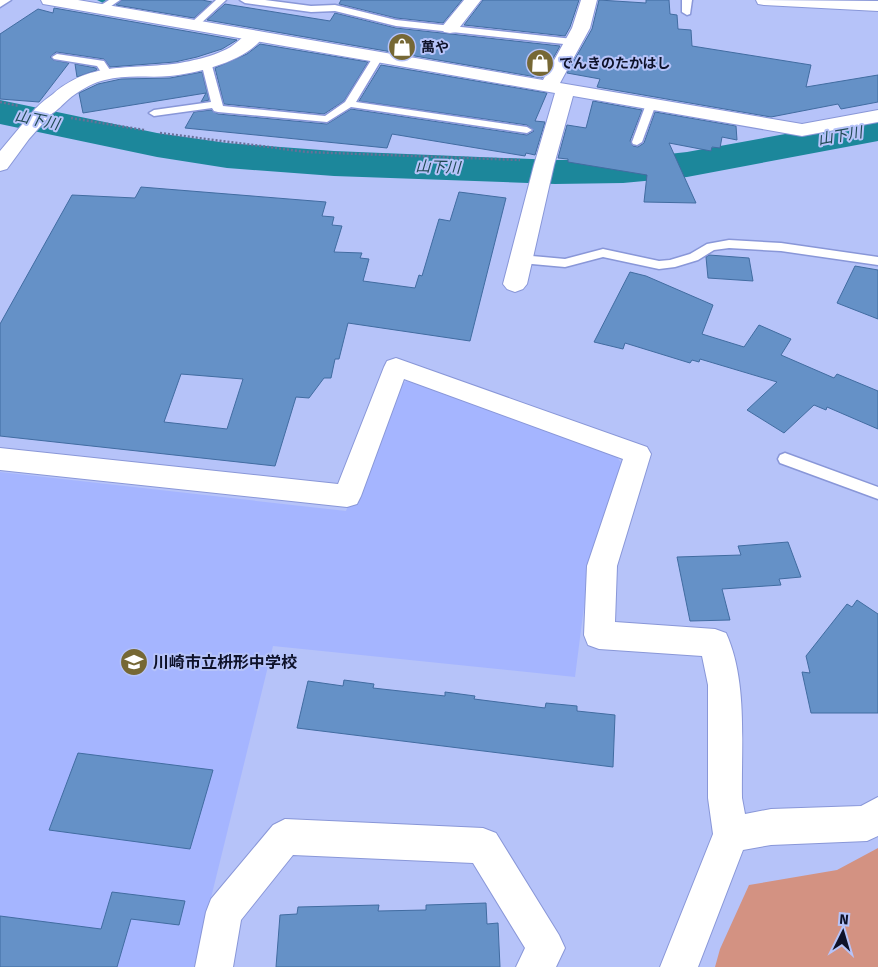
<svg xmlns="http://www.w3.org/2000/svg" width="878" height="967" font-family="'Fira Sans','Noto Sans JP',sans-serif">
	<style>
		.built { fill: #a5b5ff }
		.green { fill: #d39282 }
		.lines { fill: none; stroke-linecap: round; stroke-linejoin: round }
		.stream { fill: #1c879b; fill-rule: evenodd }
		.river { fill: #1c879b; fill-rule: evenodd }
		.building { fill: #6591c7; stroke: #416ca1; fill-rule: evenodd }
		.lane-casing { stroke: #8997d8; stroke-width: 3 }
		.street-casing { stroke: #8997d8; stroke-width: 2 }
		.secondary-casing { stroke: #8997d8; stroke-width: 2 }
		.path { stroke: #677098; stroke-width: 2.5; stroke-dasharray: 2 2; stroke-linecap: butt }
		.lane { fill: #fff; fill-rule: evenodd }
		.street { fill: #fff; fill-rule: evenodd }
		.secondary { fill: #fff; fill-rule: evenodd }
		.labels { text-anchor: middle; stroke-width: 4; stroke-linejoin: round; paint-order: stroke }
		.far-poi-label { font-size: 14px; font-weight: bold; fill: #0e122a; stroke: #b6c3f9; text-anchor: start }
		.far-water-label { font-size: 15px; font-style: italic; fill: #1e4953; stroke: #b6c3f9 }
		.poi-label { font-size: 16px; font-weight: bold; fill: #0e122a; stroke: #b6c3f9; text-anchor: start }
	</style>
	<rect width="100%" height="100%" fill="#b6c3f9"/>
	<polygon class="built" points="407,381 615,455 624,466 588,575 575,677 273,646 194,967 0,967 0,472 346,511 396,386"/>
	<polygon class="green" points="878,848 878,967 715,967 720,949 749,885 837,870"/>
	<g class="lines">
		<polygon class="stream" points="97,0 105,0 108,2 105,4"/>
		<polygon class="river" points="0,100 157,133 227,143 334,151 555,160 623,159 687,152 878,117 878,141 687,177 623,183 555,184 334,176 227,168 157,157 0,124"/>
	</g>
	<g class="building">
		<polygon points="122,0 202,0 212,2 194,18 116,5"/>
		<polygon points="341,0 462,0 443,23 396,18 339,4"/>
		<polygon points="483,0 579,0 570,27 565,36 464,25"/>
		<polygon points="599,0 646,3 646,0 669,0 670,14 677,15 678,29 691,30 692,46 811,65 806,87 878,75 878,102 841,109 838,104 771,117 597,87 600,79 567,73 592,29"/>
		<polygon points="225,4 330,21 335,13 396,28 560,46 542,78 207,20"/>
		<polygon points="54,8 237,40 222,49 197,57 175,62 110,67 104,59 56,52 50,57 53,60 69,63 39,102 0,99 0,34 38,9 53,13"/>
		<polygon points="260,44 368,62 344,101 324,114 224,104 215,68 247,54"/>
		<polygon points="75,64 96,68 97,70 77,77"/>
		<polygon points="381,65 547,93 535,121 545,122 535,155 526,153 525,156 392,134 387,148 185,128 194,112 211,110 218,114 327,124 351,109 527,135 534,131 527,125 359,101"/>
		<polygon points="202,72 209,100 201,102 206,93 83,113 79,93 98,84 121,79 170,78"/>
		<polygon points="593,101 642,110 630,141 633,146 638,147 644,143 655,112 736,126 737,140 722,137 720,148 712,147 711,151 669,143 696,203 644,202 647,175 568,162 568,159 558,158 567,125 586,128"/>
		<path d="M141 187 326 202 322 216 334 217 332 225 342 226 334 252 362 253 360 258 369 259 363 281 415 288 419 275 422 276 439 219 450 221 459 192 506 198 470 341 348 323 339 359H335L331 378H324L309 398 296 397 275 466 0 436V324L72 195 135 198ZM181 374 243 379 227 429 164 422Z"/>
		<polygon points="709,255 749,258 753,281 708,278 706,257"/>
		<polygon points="855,266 878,270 878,319 837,303"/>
		<polygon points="630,272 646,276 713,305 702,334 744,347 759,325 791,339 781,355 834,378 837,374 878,391 878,429 827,407 826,410 814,405 784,433 747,410 777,382 700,359 699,362 692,360 690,363 625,343 623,349 594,342"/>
		<polygon points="788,542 801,577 779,579 781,585 722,589 730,620 690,621 677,557 741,555 738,546"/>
		<polygon points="857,600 878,614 878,713 811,713 802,672 810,673 806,656 847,604 852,607"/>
		<polygon points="344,680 374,684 373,688 445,696 445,692 475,696 474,699 545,708 546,703 577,706 577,711 615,715 613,767 297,728 308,681 343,686"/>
		<polygon points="78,753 213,770 190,849 49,830"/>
		<polygon points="112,892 185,901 179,925 131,919 117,967 0,967 0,916 101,929"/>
		<polygon points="486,903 487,924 498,923 500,967 276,967 280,915 297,914 298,907 379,905 378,911 426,910 426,905"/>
	</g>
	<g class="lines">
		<g class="lane-casing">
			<g id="lane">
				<polygon points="0,0 11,0 0,7"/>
				<polygon points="109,0 120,0 104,11 98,11 98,7"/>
				<polygon points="216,0 226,0 198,26 192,26 192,22"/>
				<polygon points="240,0 265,0 311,6 335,5 396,20 573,39 578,42 573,45 396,26 335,11 311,12 245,3"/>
				<polygon points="682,0 692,0 690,14 687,15 682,12"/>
				<polygon points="57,54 104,61 112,73 107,76 103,75 97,66 54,59 52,57"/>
				<polygon points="378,54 383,57 356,102 527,127 532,130 527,133 351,107 327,122 218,112 214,111 212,108 154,116 149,113 154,110 211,102 201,62 206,59 211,62 223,106 325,116 345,102 373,57"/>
				<polygon points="651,101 656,104 642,142 637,145 633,144 632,142 646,104"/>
				<polygon points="729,240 781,243 878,257 878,265 781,251 729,248 714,250 698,260 675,267 659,269 603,257 565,267 521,263 515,259 521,255 565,259 603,249 659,261 670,260 690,254 707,244"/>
				<polygon points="785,453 878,487 878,499 780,463 778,459 780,455"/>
			</g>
		</g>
		<g class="street-casing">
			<g id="street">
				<polygon points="41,0 78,0 543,80 572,28 581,0 597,0 590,28 560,83 802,124 878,110 878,122 802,136 573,96 554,165 527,284 523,289 515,292 507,289 503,284 534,165 555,93 49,5 43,4"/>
				<polygon points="464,0 481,0 456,32 450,33 444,32 441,28"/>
				<polygon points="756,0 878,1 878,11 764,5 758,4"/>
				<polygon points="43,106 50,108 53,112 29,139 7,169 0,171 0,151 36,108"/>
				<path d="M396 358 647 447 651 454 617 566 615 622 715 629 726 633C748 681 741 746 742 798L745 814 771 809 861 806 878 797V836L867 841 771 845 743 850 698 967H660L713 834 708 798V685L702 656 599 649 588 645 584 635 587 566 623 459 404 379 361 496 357 504 347 507 0 470V448L338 484 384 367 387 361Z"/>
				<polygon points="285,819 483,828 496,833 559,935 565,948 556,967 516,967 525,948 473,863 293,855 241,920 233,967 195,967 206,912 211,899 273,825"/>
			</g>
		</g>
		<g class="secondary-casing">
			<path id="secondary" d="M255 31 261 32 264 36C247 61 199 73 170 76 149 78 126 74 105 80 95 82 82 89 74 95 61 104 53 120 36 116L33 112C38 105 46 99 53 94 96 56 144 73 194 60 204 58 217 54 227 49 237 44 243 34 255 31Z"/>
		</g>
		<g class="path">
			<polyline points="0,102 19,106"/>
			<polyline points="71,118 144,130"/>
			<polyline points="160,133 307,152 520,160"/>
		</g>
		<use href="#lane" class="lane"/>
		<use href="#street" class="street"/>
		<use href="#secondary" class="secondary"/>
	</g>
	<defs>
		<g id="shop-disc" transform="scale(1.4375)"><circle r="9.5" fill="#766835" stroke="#b6c3f9"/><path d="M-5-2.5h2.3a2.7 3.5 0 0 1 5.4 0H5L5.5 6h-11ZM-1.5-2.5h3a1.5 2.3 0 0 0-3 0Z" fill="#fff"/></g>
		<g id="school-disc" transform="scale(1.4375)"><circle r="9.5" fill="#766835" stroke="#b6c3f9"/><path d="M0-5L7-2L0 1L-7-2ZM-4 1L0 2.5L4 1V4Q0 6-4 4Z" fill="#fff"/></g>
	</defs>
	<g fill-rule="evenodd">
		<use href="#shop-disc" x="402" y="47"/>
		<use href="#shop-disc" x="540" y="63"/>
		<use href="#school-disc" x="134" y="662"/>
	</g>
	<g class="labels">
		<g class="far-poi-label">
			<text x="421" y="52">萬や</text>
			<text x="559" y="68">でんきのたかはし</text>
		</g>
		<g class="far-water-label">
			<text transform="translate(37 120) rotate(12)" y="5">山下川</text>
			<text transform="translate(840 136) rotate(-10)" y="5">山下川</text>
			<text transform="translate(438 167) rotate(2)" y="5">山下川</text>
		</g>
		<g class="poi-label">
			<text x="153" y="668">川崎市立枡形中学校</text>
		</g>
	</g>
	<g transform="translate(843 932) rotate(5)" stroke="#b6c3f9" stroke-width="4" paint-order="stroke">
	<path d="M0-4L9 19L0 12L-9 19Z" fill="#0e122a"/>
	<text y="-8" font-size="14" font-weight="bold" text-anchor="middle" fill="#0e122a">N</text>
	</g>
</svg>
